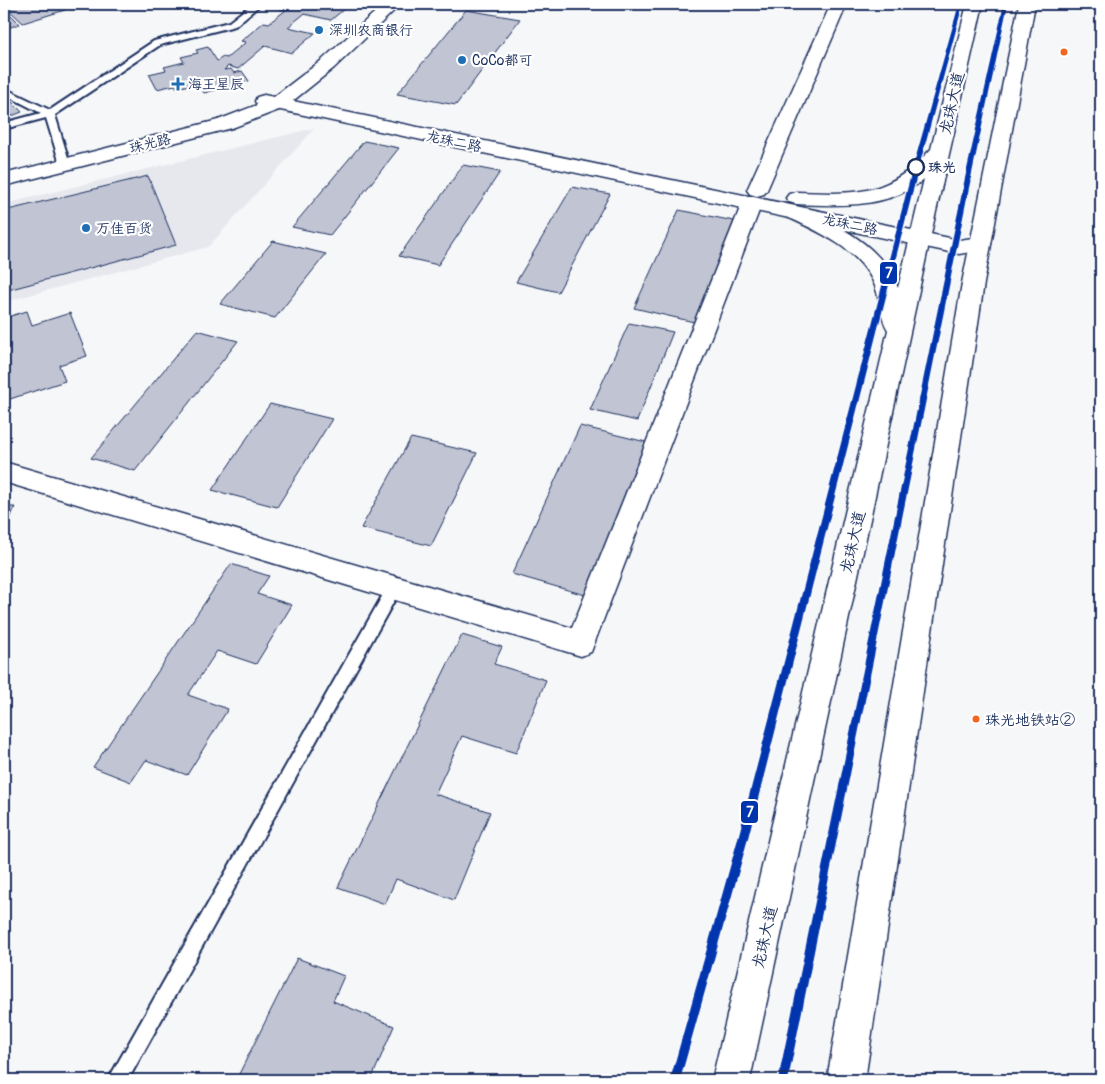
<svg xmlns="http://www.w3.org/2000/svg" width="1105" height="1084" font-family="Pangolin,'LXGW WenKai TC',sans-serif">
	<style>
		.built { fill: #e6e8ee }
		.building { fill: #c0c4d3; stroke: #1b2f5e }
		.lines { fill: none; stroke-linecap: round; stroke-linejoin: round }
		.service-casing { stroke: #1b2f5e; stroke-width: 4 }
		.minor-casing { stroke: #1b2f5e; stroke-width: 3 }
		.tertiary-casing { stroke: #1b2f5e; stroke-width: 3 }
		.secondary-casing { stroke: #1b2f5e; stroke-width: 3 }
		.primary-casing { stroke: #1b2f5e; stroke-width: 3 }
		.service { fill: #fff; fill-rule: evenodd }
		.minor { fill: #fff; fill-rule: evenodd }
		.tertiary { fill: #fff; fill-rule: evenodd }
		.secondary { fill: #fff; fill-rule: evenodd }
		.primary { fill: #fff; fill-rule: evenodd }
		.metro-1-casing { stroke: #fff; stroke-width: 3 }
		.metro-1 { fill: #0035ad; fill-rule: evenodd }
		.poi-dot { fill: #1f6fb2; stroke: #fff; stroke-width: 2 }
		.bus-dot { fill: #f26522; stroke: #fff; stroke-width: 2 }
		.stop-dot { fill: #fff; stroke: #1b2f5e; stroke-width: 2.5 }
		.labels { text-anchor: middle; stroke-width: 4.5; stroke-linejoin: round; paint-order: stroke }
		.far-poi-label { font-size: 14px; fill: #1b2f5e; stroke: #fff; text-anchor: start }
		.far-street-label { font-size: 14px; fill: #1b2f5e; stroke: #fff }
		.far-stop-label { font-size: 14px; font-weight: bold; fill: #1b2f5e; stroke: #fff; text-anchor: start }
		.bus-label { font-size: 15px; fill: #1b2f5e; stroke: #fff; text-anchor: start }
		.street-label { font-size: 16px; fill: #1b2f5e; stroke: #fff }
		.line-badge { stroke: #fff; stroke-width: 2 }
		.badge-label { font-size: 14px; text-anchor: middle; font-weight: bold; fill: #fff }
	</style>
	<rect width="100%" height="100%" fill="#f6f7f9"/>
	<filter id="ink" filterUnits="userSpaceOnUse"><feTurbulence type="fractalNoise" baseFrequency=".02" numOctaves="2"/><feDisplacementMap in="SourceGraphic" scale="10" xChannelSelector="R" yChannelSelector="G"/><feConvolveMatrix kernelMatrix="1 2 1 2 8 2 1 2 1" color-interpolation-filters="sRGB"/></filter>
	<g filter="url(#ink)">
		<polygon class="built" points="315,128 208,247 4,302 4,204"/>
		<g class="building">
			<polygon points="23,4 58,4 65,10 23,23 8,9"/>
			<polygon points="287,4 350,4 331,20 304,14 288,27 315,33 292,53 265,46 238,69 228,66 224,70 231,69 234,73 242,71 249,81 204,93 198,83 177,88 175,85 157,89 149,74 166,70 164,67 184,62 181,57 198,53 196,50 208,47 217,61 223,57 227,58 246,42 241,41 264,22 269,23 286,10 280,9"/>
			<polygon points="5,9 20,24 4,29"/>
			<polygon points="466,10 520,19 456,105 397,94"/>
			<polygon points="4,94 22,112 4,119"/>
			<polygon points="364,141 399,148 330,235 292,227"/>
			<polygon points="463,165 500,172 438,265 399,256"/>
			<polygon points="148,176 176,245 4,291 4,211"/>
			<polygon points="572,187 610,194 558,292 516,282"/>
			<polygon points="679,210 734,221 694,322 634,308"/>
			<polygon points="273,241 326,254 275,318 220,304"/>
			<polygon points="27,311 32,325 70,313 87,356 59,365 65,381 4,401 4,356 7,355 4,343 4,318"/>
			<polygon points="629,323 673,332 637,421 590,410"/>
			<polygon points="197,330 238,341 135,471 91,458"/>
			<polygon points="270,404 332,419 277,507 212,490"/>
			<polygon points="580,426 646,442 585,595 512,574"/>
			<polygon points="411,438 477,453 431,546 361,528"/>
			<polygon points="4,507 15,507 4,533"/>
			<polygon points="231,564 269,576 257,594 292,605 256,664 217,651 188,695 228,709 187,775 146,760 131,782 93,767"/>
			<polygon points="462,635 502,647 494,664 546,680 516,753 462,736 435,794 490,812 454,900 396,879 385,904 338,887"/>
			<polygon points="297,958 344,976 333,1001 394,1026 371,1080 236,1080"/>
		</g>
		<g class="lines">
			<g class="service-casing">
				<g id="service">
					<polygon points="252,4 261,4 235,26 160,45 55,115 70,164 68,166 60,164 46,118 4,129 4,123 41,113 4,94 4,88 50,110 154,41 229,22"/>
					<polygon points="394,582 399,584 401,588 399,592 128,1080 108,1080 389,584"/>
				</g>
			</g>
			<g class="minor-casing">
				<g id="minor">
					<polygon points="831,4 847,4 767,190 764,194 757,196 750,194 747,190"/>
					<polygon points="752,197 759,199 762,203 591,652 581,656 4,482 4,462 572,628 742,203 745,199"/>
				</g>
			</g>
			<g class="tertiary-casing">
				<polygon id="tertiary" points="264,95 959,240 980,237 988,239 991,244 988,249 959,254 257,105 255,101 257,97"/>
			</g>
			<g class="secondary-casing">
				<polygon id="secondary" points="384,4 401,4 334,68 284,108 232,128 4,186 4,174 218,120 270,100 322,60"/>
			</g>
			<g class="primary-casing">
				<g id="primary">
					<path d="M967 4H983L933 225 750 1080H712L888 330C880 318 880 299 875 286 860 249 818 231 785 216L782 212 785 208 792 206 799 208C839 225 881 245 898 288L924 179C889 209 839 206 796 204L789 202 786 198 789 194 796 192C858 194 887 197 931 149Z"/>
					<polygon points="1019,4 1035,4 984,283 865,1080 827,1080 962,283"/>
				</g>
			</g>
			<use href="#service" class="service"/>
			<use href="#minor" class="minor"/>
			<use href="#tertiary" class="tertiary"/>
			<use href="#secondary" class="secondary"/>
			<use href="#primary" class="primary"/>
			<g class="metro-1-casing">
				<g id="metro-1">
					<polygon points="959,4 963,4 919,167 747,842 680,1080 670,1080 737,842 913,167"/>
					<polygon points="1004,4 1008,4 971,178 788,1080 778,1080 965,178"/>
				</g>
			</g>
			<use href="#metro-1" class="metro-1"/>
		</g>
	</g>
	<g class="poi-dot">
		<circle cx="319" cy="30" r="5"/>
		<circle cx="462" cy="60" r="5"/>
		<path d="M175.5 76.5h5v5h5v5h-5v5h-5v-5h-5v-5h5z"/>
		<circle cx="86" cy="228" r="5"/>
	</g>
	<g class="bus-dot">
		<circle cx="1064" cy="52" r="4.5"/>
		<circle cx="976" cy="719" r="4.5"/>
	</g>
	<circle class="stop-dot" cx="916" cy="167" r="8"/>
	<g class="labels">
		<g class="far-poi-label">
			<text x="329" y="35">深圳农商银行</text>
			<text x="472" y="65">CoCo都可</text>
			<text x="188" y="89">海王星辰</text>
			<text x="96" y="233">万佳百货</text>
		</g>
		<g class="far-street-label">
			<text transform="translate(454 141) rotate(12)" y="5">龙珠二路</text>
			<text transform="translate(150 143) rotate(-14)" y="5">珠光路</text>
			<text transform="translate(850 224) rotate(12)" y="5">龙珠二路</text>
		</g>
		<g class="far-stop-label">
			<text x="928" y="172">珠光</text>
		</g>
		<g class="bus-label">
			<text x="985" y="725">珠光地铁站②</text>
		</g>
		<g class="street-label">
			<text transform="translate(951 103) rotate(-77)" y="6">龙珠大道</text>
			<text transform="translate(852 542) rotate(-77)" y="6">龙珠大道</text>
			<text transform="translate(764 937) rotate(-77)" y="6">龙珠大道</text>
		</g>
	</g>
	<g class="line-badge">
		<rect x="879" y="261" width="19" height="24" rx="5" fill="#0035ad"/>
		<rect x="740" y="800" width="19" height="24" rx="5" fill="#0035ad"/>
	</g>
	<g class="badge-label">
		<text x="889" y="278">7</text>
		<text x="750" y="817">7</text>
	</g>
	<rect width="1105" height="1084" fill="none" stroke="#fff" stroke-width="20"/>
	<rect x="10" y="10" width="1085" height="1064" fill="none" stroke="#1b2f5e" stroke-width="2" filter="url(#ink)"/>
</svg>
